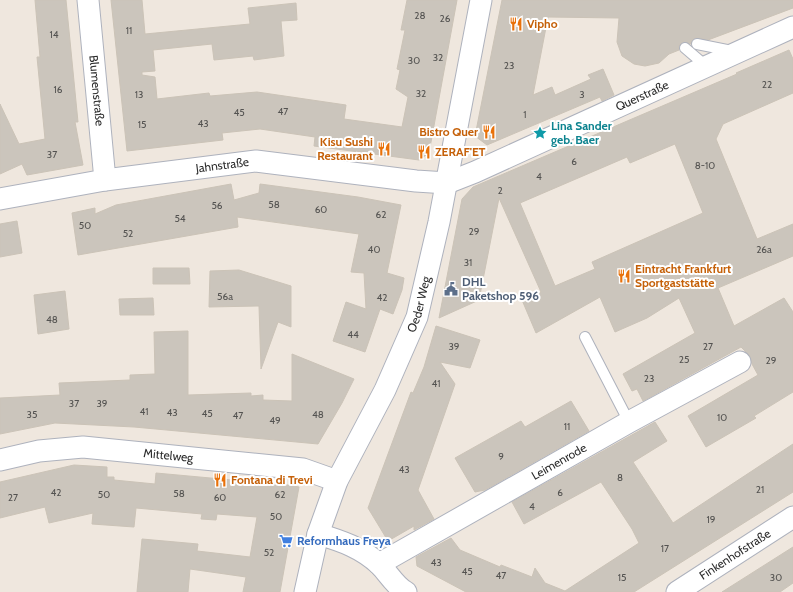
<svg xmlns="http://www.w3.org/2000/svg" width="793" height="592" font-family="Cabin,sans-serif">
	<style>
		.building { fill: #cbc5bc; stroke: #cbc3b7; fill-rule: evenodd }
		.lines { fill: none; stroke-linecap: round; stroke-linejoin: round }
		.service-casing { stroke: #aeb2bd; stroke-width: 12 }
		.minor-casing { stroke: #aeb2bd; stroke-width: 23 }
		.service { stroke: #fff; stroke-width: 10 }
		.minor { stroke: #fff; stroke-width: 21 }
		.labels { text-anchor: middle; stroke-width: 4; stroke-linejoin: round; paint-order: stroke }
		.number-label { font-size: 10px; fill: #545351 }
		.food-label { font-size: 12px; font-weight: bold; fill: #c56008; stroke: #fff; text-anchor: start }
		.street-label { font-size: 12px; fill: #2d2d2d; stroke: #fff }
		.culture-label { font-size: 12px; font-weight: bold; fill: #0d838f; stroke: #fff; text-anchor: start }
		.service-label { font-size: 12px; font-weight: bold; fill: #4e5e75; stroke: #fff; text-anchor: start }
		.shop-label { font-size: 12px; font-weight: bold; fill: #366cbe; stroke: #fff; text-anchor: start }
	</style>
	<rect width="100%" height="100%" fill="#efe7de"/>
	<g class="building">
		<polygon points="35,0 66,0 78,122 75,122 83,165 27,175 22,164 0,174 0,104 19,144 45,139 37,57 40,57"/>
		<polygon points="111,0 142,0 145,34 250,24 248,8 296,3 297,20 281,21 284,56 254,60 253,56 214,60 212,44 153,50 155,71 142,72 142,75 155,77 157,99 209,93 210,96 257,92 346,105 344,119 402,127 408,97 396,89 400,70 397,69 405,30 401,30 407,0 457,0 429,153 419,160 314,146 315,137 260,129 222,133 223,140 127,151"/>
		<polygon points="502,0 793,0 793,8 708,40 695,38 692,40 691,44 682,42 679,46 679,50 669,54 659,63 645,66 634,64 622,56 617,42 619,18 548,17 533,95 552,87 555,95 591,79 588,75 603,69 614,95 602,101 600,97 487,145 475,136"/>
		<path d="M789 50 793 59V93L723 124 716 139 757 239 793 224V256L718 288 734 326 784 298 793 312V392L754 416 756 418 706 447 688 416 758 375 752 364 750 356 741 347 643 401 637 389 632 391 623 374 695 333 679 298 647 318 615 332 600 297 536 333 522 300 541 292 499 198 479 300 439 318 462 199 473 187 737 74 736 73ZM675 144 703 213 592 262 595 269 555 286 520 203 627 157 630 163Z"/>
		<polygon points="231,184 234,200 259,193 260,184 358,197 401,205 387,273 404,278 402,290 393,314 380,309 365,352 333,341 346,302 366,309 364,273 351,272 359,234 237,217 238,227 78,255 72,213 95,208 95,214 116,205"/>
		<polygon points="17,221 22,253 0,257 0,224"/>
		<polygon points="153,268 189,268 190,284 153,284"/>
		<polygon points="239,270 291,286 291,327 278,322 261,369 259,306 209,307 210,271"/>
		<polygon points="65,291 69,329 38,334 34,295"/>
		<polygon points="153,298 154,315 120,315 119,299"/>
		<polygon points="436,326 480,340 470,368 440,362 455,384 418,490 434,519 414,530 414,526 388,541 368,508 411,392 413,393 424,367"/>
		<polygon points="188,331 188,395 251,393 251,396 263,395 263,400 292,401 292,354 354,379 342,403 318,444 134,427 55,423 0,434 0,398 60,395 59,383 130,380 130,375 155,374 154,332"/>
		<polygon points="571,401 589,431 485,490 475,492 455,458 521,421 525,427"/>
		<polygon points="655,422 667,441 633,462 673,523 793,444 793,492 634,592 466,592 417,566 416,557 451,538 460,550 500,567 501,565 532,577 535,568 545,583 565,591 639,543 632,529 601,482 524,524 512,502"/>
		<polygon points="74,465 107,467 107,477 114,477 114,480 155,484 156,473 265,483 265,481 299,487 280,592 243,592 246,577 190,569 188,592 137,592 142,539 198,544 197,551 250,557 257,517 217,514 216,520 201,519 202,514 136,508 134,527 92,524 93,513 49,523 45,507 0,518 0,482"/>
		<polygon points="793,547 793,583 780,592 722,592"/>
	</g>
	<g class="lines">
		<g class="service-casing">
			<g id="service">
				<polyline points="697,44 732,51"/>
				<polyline points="685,48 706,66"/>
				<polyline points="585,337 629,422"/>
			</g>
		</g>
		<g class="minor-casing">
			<g id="minor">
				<path id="s1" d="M88 0 105 180"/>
				<path id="s2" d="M0 199 105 180 256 161 416 181 447 183 475 172 793 27"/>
				<path id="s3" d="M0 460 39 451 83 447 303 469 337 481"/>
				<path d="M318 534C342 541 362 548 380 565 388 573 396 587 406 592"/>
				<path id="s4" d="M379 564 629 422 740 362"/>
				<path id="s5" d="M305 592 318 534 337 481 385 390 417 317 439 222 481 0"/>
				<path id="s6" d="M677 592 793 517"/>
			</g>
		</g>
		<use href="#service" class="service"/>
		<use href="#minor" class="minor"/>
	</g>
	<defs>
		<g id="restaurant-bare" transform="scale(1.08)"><path d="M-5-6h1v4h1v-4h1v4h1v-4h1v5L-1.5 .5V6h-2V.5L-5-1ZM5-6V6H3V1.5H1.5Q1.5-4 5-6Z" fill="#e8710a" stroke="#fff" stroke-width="2.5" paint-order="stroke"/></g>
		<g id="sight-bare" transform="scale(1.08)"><path d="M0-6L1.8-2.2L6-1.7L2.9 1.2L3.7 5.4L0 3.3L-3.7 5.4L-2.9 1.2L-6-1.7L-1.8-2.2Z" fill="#0f9aa8" stroke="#fff" stroke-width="2.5" paint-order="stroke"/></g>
		<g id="civic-bare" transform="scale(1.08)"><path d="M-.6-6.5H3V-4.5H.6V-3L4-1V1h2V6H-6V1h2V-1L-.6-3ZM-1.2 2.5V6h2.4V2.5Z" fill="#5c6f8a" stroke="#fff" stroke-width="2.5" paint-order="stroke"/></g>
		<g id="supermarket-bare" transform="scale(1.08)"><path d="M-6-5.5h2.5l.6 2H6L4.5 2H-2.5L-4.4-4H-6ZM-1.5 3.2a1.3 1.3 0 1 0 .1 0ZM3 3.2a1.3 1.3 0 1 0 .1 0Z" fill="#3f7fe0" stroke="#fff" stroke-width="2.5" paint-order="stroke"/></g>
	</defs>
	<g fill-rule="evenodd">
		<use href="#restaurant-bare" x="516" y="24"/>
		<use href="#restaurant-bare" x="489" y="132"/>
		<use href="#sight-bare" x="540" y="133"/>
		<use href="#restaurant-bare" x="384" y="149"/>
		<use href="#restaurant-bare" x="424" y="152"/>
		<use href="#restaurant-bare" x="624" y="276"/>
		<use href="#civic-bare" x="451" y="289"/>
		<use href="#restaurant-bare" x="220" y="480"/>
		<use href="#supermarket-bare" x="286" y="541"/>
	</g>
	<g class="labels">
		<g class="number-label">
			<text x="420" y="19">28</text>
			<text x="445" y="22">26</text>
			<text x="129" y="34">11</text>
			<text x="54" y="38">14</text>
			<text x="438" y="61">32</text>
			<text x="414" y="64">30</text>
			<text x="509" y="69">23</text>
			<text x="767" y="88">22</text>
			<text x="58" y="93">16</text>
			<text x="421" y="97">32</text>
			<text x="139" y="98">13</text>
			<text x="582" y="98">3</text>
			<text x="283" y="115">47</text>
			<text x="239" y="116">45</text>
			<text x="525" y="118">1</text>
			<text x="203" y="127">43</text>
			<text x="142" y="128">15</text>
			<text x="52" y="158">37</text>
			<text x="574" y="165">6</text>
			<text x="705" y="169">8-10</text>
			<text x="539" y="180">4</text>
			<text x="500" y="194">2</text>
			<text x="274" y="208">58</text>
			<text x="217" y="209">56</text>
			<text x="321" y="213">60</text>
			<text x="381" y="218">62</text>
			<text x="180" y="222">54</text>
			<text x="85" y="229">50</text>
			<text x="474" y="235">29</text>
			<text x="128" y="237">52</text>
			<text x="374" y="253">40</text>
			<text x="764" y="253">26a</text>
			<text x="468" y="266">31</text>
			<text x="225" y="300">56a</text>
			<text x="382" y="301">42</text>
			<text x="52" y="323">48</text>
			<text x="353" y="338">44</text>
			<text x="454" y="350">39</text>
			<text x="708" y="350">27</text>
			<text x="684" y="363">25</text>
			<text x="771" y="364">29</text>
			<text x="649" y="382">23</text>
			<text x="436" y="387">41</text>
			<text x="74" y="407">37</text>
			<text x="102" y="407">39</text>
			<text x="144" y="415">41</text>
			<text x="172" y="416">43</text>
			<text x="207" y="417">45</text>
			<text x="32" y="418">35</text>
			<text x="318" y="418">48</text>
			<text x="238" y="419">47</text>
			<text x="722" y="421">10</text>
			<text x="275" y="424">49</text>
			<text x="567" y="430">11</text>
			<text x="501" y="460">9</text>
			<text x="404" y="473">43</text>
			<text x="620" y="481">8</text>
			<text x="760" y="493">21</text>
			<text x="56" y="496">42</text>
			<text x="560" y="496">6</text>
			<text x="179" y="497">58</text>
			<text x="104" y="498">50</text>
			<text x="280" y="498">62</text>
			<text x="13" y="501">27</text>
			<text x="220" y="501">60</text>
			<text x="532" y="510">4</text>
			<text x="276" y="520">50</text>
			<text x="711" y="523">19</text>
			<text x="665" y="552">17</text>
			<text x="269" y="556">52</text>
			<text x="436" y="566">43</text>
			<text x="467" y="575">45</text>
			<text x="501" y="579">47</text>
			<text x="622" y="581">15</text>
			<text x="776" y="581">30</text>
		</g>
		<g class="food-label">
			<text x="527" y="28">Vipho</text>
			<text x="478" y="136" text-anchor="end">Bistro Quer</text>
			<text x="373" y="146" text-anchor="end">Kisu Sushi<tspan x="373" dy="14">Restaurant</tspan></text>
			<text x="435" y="156">ZERAF'ET</text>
			<text x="635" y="273">Eintracht Frankfurt<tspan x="635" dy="14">Sportgaststätte</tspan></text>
			<text x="231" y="484">Fontana di Trevi</text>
		</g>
		<g class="street-label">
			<text dy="4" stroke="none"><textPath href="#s1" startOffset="91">Blumenstraße</textPath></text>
			<text dy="4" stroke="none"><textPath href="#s2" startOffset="665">Querstraße</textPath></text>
			<text dy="4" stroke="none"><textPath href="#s2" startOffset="225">Jahnstraße</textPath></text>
			<text dy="4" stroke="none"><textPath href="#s5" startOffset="311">Oeder Weg</textPath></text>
			<text dy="4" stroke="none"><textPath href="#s3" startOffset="170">Mittelweg</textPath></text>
			<text dy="4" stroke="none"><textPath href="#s4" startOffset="207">Leimenrode</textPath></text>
			<text dy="4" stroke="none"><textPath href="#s6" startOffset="69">Finkenhofstraße</textPath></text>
		</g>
		<g class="culture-label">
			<text x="551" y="130">Lina Sander<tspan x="551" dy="14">geb. Baer</tspan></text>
		</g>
		<g class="service-label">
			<text x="462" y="286">DHL<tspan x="462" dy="14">Paketshop 596</tspan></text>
		</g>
		<g class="shop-label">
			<text x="297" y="545">Reformhaus Freya</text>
		</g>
	</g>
</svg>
